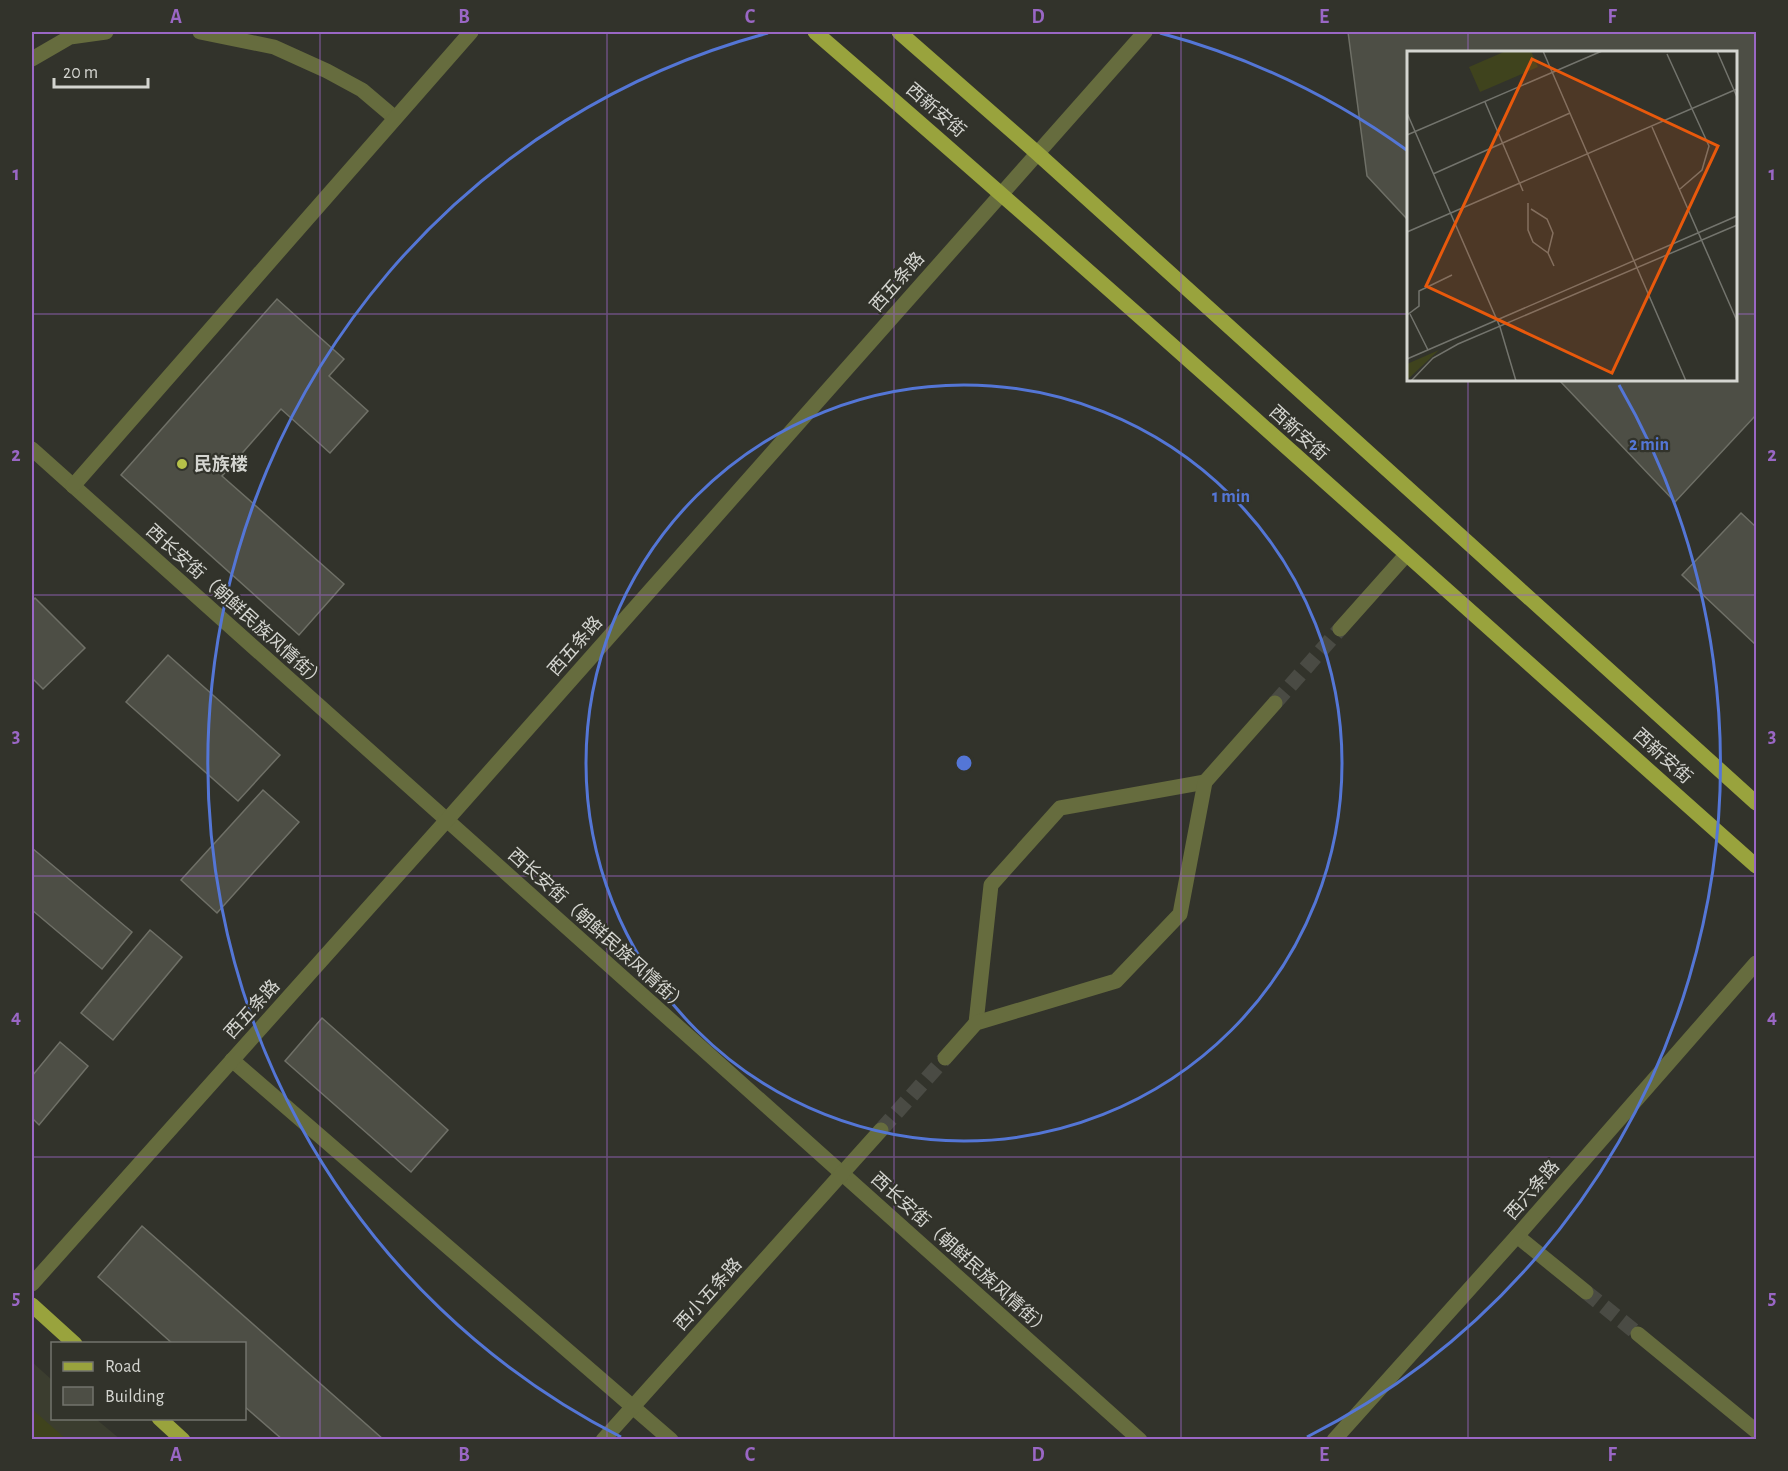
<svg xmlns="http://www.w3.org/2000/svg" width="1788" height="1471" font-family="'Alegreya Sans','Noto Sans SC',sans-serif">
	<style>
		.built { fill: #3b3d2f }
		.green { fill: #3f431d }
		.building { fill: #4d4e45; stroke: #6f7067; stroke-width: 1.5 }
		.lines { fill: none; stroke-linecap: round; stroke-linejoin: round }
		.minor-tunnel { stroke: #4a4b44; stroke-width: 15; stroke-dasharray: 15 8; stroke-linecap: butt }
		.minor { stroke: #666c3e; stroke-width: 15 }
		.major { stroke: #99a33d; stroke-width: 15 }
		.grid { fill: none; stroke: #9a67c5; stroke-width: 1.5; stroke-opacity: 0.55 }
		.ring { fill: none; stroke: #5476d6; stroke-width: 3 }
		.poi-dot { fill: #b6c149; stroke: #32332b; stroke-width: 2 }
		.labels { text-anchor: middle; stroke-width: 4.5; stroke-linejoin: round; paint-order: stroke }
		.street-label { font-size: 18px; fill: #d4d5d0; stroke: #32332b }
		.poi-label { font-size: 18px; font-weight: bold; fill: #d4d5d0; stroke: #32332b; text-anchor: start }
		.inset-road { fill: none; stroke: #73746d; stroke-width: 1.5 }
		.view { fill: #e8590c; fill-opacity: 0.15; stroke: #e8590c; stroke-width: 3 }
		.inset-edge { fill: none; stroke: #d4d5d0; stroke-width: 3 }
		.centre { fill: #5476d6; stroke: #32332b; stroke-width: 3 }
		.ring-label { font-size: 18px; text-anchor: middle; font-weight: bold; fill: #5476d6; stroke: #32332b; stroke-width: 4.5; stroke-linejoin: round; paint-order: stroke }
		.neatline { fill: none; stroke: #9a67c5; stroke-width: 2 }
		.grid-label { font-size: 20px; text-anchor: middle; font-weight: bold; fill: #9a67c5 }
	</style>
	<rect width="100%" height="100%" fill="#32332b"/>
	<polygon class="built" points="32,1362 52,1380 52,1418 96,1419 120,1439 32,1439"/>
	<polygon class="green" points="32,1409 66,1439 32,1439"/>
	<g class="building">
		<polygon points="1348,32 1756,32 1756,415 1675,502 1559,380 1736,380 1736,52 1408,52 1408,220 1367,176"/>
		<polygon points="277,299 344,359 329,376 368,411 330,453 281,409 222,476 344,584 299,635 121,475"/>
		<polygon points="1741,513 1756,527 1756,645 1682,575"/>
		<polygon points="35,598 85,648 43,689 32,678 32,601"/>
		<polygon points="168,655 280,755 238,801 126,702"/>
		<polygon points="263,790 299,822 217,913 181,880"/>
		<polygon points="32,848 132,932 102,969 32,910"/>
		<polygon points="150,930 182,957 113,1040 81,1013"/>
		<polygon points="322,1018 448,1130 411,1172 285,1061"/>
		<polygon points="60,1042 88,1066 39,1125 32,1118 32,1076"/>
		<polygon points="142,1226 384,1440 283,1440 244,1406 244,1344 173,1344 98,1277"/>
	</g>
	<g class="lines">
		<g class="minor-tunnel">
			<polyline points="1275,703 1340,629"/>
			<polyline points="881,1130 945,1058"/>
			<polyline points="1586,1292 1638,1334"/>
		</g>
		<g class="minor">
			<polyline points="200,32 274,47 327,71 362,90 395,118"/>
			<polyline points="32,59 70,37 106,32"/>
			<polyline points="32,449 1140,1440"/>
			<polyline points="73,486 471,32"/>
			<polyline points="1340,629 1406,555"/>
			<polyline points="976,1023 991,885 1060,808 1205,782"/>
			<polyline points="945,1058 976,1023 1116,981 1180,914 1205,782 1275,703"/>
			<polyline points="232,1060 671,1440"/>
			<polyline points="1517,1236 1586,1292"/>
			<polyline points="32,1284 446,821 1145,32"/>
			<polyline points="1638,1334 1756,1431"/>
			<polyline points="603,1440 881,1130"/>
			<polyline points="1334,1440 1517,1236 1756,963"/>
		</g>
		<g class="major">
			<path d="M815 32C1132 306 1443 588 1756 866"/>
			<polyline points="899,32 1037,153 1756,803"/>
			<polyline points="32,1305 75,1344"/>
			<polyline points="159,1418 183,1440"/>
		</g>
	</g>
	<path class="grid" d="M320 32V1440M607 32V1440M894 32V1440M1181 32V1440M1468 32V52M32 314H1408M1736 314H1756M1468 380V1440M32 595H1756M32 876H1756M32 1157H1756"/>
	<g class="ring">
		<circle cx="964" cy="763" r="378"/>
		<path d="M621 1437A756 756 0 0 1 768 33M1160 33A756 756 0 0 1 1408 151M1619 385A756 756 0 0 1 1307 1437"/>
	</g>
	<circle class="poi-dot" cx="182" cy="464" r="6"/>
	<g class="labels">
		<g class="street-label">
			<text transform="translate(936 110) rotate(41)" y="6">西新安街</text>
			<text transform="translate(897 282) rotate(-49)" y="6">西五条路</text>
			<text transform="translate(1299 433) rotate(42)" y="6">西新安街</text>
			<text transform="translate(236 606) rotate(42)" y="6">西长安街（朝鲜民族风情街）</text>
			<text transform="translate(575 646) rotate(-49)" y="6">西五条路</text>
			<text transform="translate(1663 756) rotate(42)" y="6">西新安街</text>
			<text transform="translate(598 930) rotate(42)" y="6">西长安街（朝鲜民族风情街）</text>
			<text transform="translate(252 1009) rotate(-48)" y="6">西五条路</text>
			<text transform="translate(1532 1190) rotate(-49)" y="6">西六条路</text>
			<text transform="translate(961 1254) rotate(42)" y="6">西长安街（朝鲜民族风情街）</text>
			<text transform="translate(708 1294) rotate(-48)" y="6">西小五条路</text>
		</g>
		<g class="poi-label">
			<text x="194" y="470">民族楼</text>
		</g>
	</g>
	<g transform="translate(1407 51)">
		<rect width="330" height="330" fill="#32332b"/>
		<path d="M99 0H124L131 16 73 41 62 16ZM32 299 0 329V313Z" fill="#3f431d"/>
		<path class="inset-road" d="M136 0 279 330M310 0 330 46M260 3 302 95 295 119 273 138M78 51 116 140M0 62 93 276 109 330M245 76 330 270M0 84 195 0M26 123 163 62M121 152V179L126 191 141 202 147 215M124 158 140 168 146 182 141 202M0 181 330 38M3 263 21 299M0 264 12 255V240L45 224M0 308 330 165M4 330 26 307 51 293 330 174"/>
		<path class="view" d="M125 8 311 95 205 322 19 235Z"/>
		<rect width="330" height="330" class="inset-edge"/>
	</g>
	<circle cx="964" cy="763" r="9" class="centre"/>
	<g class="ring-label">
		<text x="1649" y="450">2 min</text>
		<text x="1231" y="502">1 min</text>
	</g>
	<rect width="1788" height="1471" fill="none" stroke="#32332b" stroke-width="66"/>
	<rect x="51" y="1342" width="195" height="78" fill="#32332b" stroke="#73746d" stroke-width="1.5"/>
	<rect x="63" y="1362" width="30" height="9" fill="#99a33d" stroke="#73746d" stroke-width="1.5"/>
	<text x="105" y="1372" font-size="18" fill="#d4d5d0">Road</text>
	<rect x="63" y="1387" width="30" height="18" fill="#4d4e45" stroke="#73746d" stroke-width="1.5"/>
	<text x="105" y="1402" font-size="18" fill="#d4d5d0">Building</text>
	<path d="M54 78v9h94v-9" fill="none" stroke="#d4d5d0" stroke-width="3"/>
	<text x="63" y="78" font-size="18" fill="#d4d5d0" stroke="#32332b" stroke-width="4.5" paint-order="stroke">20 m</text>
	<rect x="33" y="33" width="1722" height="1405" class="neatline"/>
	<g class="grid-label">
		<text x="176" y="23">A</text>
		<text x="464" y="23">B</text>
		<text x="750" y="23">C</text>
		<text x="1038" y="23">D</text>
		<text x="1324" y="23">E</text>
		<text x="1612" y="23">F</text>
		<text x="16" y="180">1</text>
		<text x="1772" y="180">1</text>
		<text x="16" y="461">2</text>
		<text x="1772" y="461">2</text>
		<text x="16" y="742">3</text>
		<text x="1772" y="742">3</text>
		<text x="16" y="1023">4</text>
		<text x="1772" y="1023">4</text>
		<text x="16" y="1304">5</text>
		<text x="1772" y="1304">5</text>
		<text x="176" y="1461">A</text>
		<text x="464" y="1461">B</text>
		<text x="750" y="1461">C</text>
		<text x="1038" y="1461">D</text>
		<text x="1324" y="1461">E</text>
		<text x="1612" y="1461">F</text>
	</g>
</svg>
